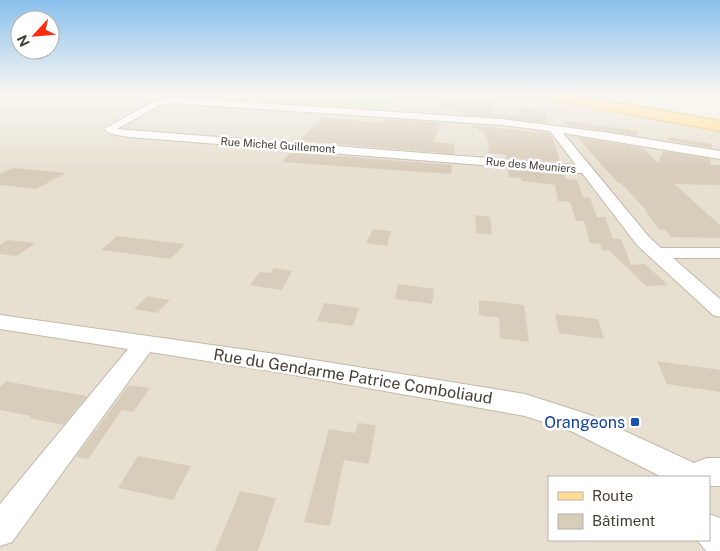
<svg xmlns="http://www.w3.org/2000/svg" width="720" height="551" font-family="'Public Sans',sans-serif">
	<style>
		.residential { fill: #e7e0d1; fill-rule: evenodd }
		.green { fill: #ceeba9 }
		.building { fill: #d8ccbb }
		.lines { fill: none; stroke-linecap: round; stroke-linejoin: round }
		.street-casing { stroke: #c2b8a8; stroke-width: 2 }
		.primary-casing { stroke: #ebbc59; stroke-width: 2 }
		.street { fill: #fff; fill-rule: evenodd }
		.primary { fill: #ffdd90; fill-rule: evenodd }
		.transit-dot { fill: #1a4fb4; stroke: #fff; stroke-width: 2 }
		.labels { text-anchor: middle; stroke-width: 5; stroke-linejoin: round; paint-order: stroke }
		.far-street-label { font-size: 11px; fill: #453e33; stroke: #fff }
		.near-street-label { font-size: 16px; fill: #453e33; stroke: #fff }
		.near-transit-label { font-size: 16px; fill: #164399; stroke: #fff; text-anchor: end }
	</style>
	<rect width="100%" height="100%" fill="#f3eee3"/>
	<path class="residential" d="M0 93H514L720 131V551H0ZM549 477H709V540H549Z"/>
	<g class="green">
		<polygon points="185,93 392,95 389,109 180,96"/>
		<polygon points="562,93 573,93 720,119 720,121"/>
	</g>
	<g class="building">
		<polygon points="447,97 495,101 493,113 518,116 522,108 541,110 545,112 548,123 465,115 464,112 440,110"/>
		<polygon points="322,117 383,123 385,119 440,123 434,142 455,144 454,154 299,141"/>
		<polygon points="561,120 638,131 637,136 566,125"/>
		<polygon points="469,125 549,133 553,138 560,162 507,158 507,155 488,153 489,143 484,132"/>
		<polygon points="577,137 643,148 658,163 663,151 711,159 710,165 720,165 720,185 674,184 720,225 720,238 671,237 665,230 660,230 645,211 647,211 621,183 618,183"/>
		<polygon points="668,137 712,144 712,148 667,140"/>
		<polygon points="291,152 452,165 451,174 282,162"/>
		<polygon points="13,168 66,173 36,189 0,185 0,174"/>
		<polygon points="508,169 564,173 565,179 577,180 583,197 590,198 597,217 605,217 613,239 621,239 631,265 645,264 668,285 646,286 610,251 602,250 600,244 590,243 584,221 576,221 570,202 558,201 555,185 521,181 521,178 509,177"/>
		<polygon points="475,215 490,217 492,235 476,233"/>
		<polygon points="373,229 391,231 387,246 366,243"/>
		<polygon points="117,236 185,244 171,259 101,250"/>
		<polygon points="8,240 36,243 16,256 0,254 0,245"/>
		<polygon points="274,268 292,271 282,290 250,285 260,272 270,273"/>
		<polygon points="398,284 434,289 432,304 395,299"/>
		<polygon points="147,296 170,300 157,313 134,309"/>
		<polygon points="479,300 524,305 529,342 500,338 499,318 479,315"/>
		<polygon points="324,303 359,308 353,326 317,321"/>
		<polygon points="555,314 598,319 604,339 559,333"/>
		<polygon points="657,361 720,370 720,392 667,384"/>
		<polygon points="6,381 41,388 87,396 63,425 29,418 31,416 0,410 0,387"/>
		<polygon points="129,385 150,388 133,412 122,410 88,459 76,457"/>
		<polygon points="358,423 376,425 369,464 344,460 330,526 304,522 329,429 355,433"/>
		<polygon points="138,456 191,466 173,500 118,488"/>
		<polygon points="240,491 276,498 258,551 215,551"/>
	</g>
	<g class="lines">
		<g class="street-casing">
			<g id="street">
				<path d="M171 97 502 119 610 133 720 151V159L563 133 649 237 661 248H720V258H673L720 299V317L713 315 637 245 582 173 129 137 111 134 104 129 154 101ZM171 103 502 125 550 131 576 165 117 129 160 105Z"/>
				<polygon points="0,315 283,355 525,394 590,415 694,463 707,458 720,458 720,486 709,486 709,477 662,477 571,431 525,416 283,373 150,352 12,542 0,546 0,504 128,349 0,329"/>
				<polygon points="709,514 720,518 720,551 706,551 697,540 709,540"/>
			</g>
		</g>
		<g class="primary-casing">
			<polygon id="primary" points="531,93 559,93 720,121 720,131 537,97"/>
		</g>
		<use href="#street" class="street"/>
		<use href="#primary" class="primary"/>
	</g>
	<linearGradient id="sky" x2="0" y2="1"><stop stop-color="#89c0ed"/><stop offset="0.55" stop-color="#faf7f2"/><stop offset="1" stop-color="#faf7f2" stop-opacity="0"/></linearGradient>
	<rect width="720" height="170" fill="url(#sky)"/>
	<rect class="transit-dot" x="630" y="417" width="10" height="10" rx="2.5"/>
	<g class="labels">
		<g class="far-street-label">
			<text transform="translate(278 145) rotate(4)" y="4">Rue Michel Guillemont</text>
			<text transform="translate(531 165) rotate(5)" y="4">Rue des Meuniers</text>
		</g>
		<g class="near-street-label">
			<text transform="translate(353 376) rotate(9)" y="6">Rue du Gendarme Patrice Comboliaud</text>
		</g>
		<g class="near-transit-label">
			<text x="625" y="428">Orangeons</text>
		</g>
	</g>
	<rect x="548" y="476" width="162" height="65" fill="#ffffff" stroke="#b5b2ad"/>
	<rect x="558" y="492" width="25" height="8" fill="#ffdd90" stroke="#b5b2ad"/>
	<text x="592" y="501" font-size="15" fill="#453e33">Route</text>
	<rect x="558" y="514" width="25" height="15" fill="#d8ccbb" stroke="#b5b2ad"/>
	<text x="592" y="526" font-size="15" fill="#453e33">Bâtiment</text>
	<g transform="translate(35 35) rotate(244)"><circle r="24" fill="#ffffff" stroke="#b5b2ad"/>
	<path d="M0-4L9 19L0 12L-9 19Z" fill="#ff2d0e"/>
	<text y="-8" font-size="14" font-weight="bold" text-anchor="middle" fill="#453e33">N</text>
	</g>
</svg>
